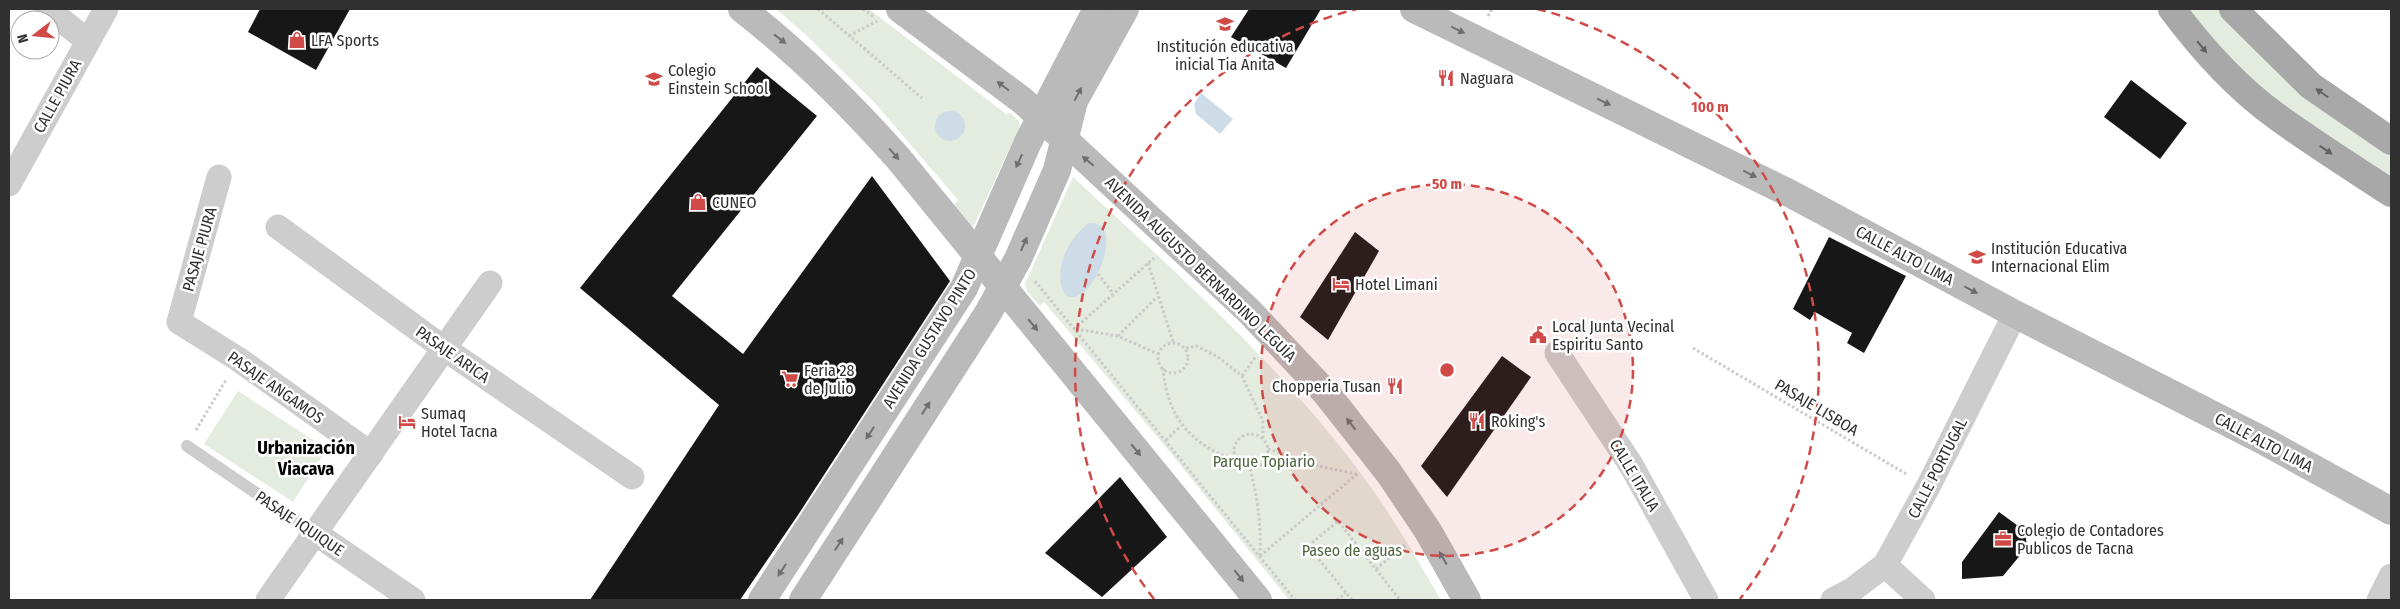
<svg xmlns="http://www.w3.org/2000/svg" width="2400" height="609" font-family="'Fira Sans Condensed',sans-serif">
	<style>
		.green { fill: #e4ebdf }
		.water { fill: #cedce8 }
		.building { fill: #171717 }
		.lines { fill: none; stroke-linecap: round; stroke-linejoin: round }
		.path { stroke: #cacaca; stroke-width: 3; stroke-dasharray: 2.5 2.5; stroke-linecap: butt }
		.lane { stroke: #cdcdcd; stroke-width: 12 }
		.street { stroke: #cdcdcd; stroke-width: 25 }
		.secondary { stroke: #bababa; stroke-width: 28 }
		.primary { stroke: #a8a8a8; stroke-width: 28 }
		.oneway { fill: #6e6e6e }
		.oneway2 { fill: #606060 }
		.ring { fill: none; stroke: #d04a48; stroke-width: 2.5; stroke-dasharray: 9 6 }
		.labels { text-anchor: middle; stroke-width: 5; stroke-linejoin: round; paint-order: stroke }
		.poi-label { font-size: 16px; fill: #303030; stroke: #fff; text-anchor: start }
		.street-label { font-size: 16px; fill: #303030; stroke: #fff }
		.park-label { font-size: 16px; fill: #506642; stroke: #fff }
		.neighbourhood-label { font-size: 18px; font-weight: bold; fill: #000; stroke: #fff }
		.centre { fill: #d04a48; stroke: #fff; stroke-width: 2.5 }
		.ring-label { font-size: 15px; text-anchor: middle; font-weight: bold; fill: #d04a48; stroke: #fff; stroke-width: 5; stroke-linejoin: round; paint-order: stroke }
	</style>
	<rect width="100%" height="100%" fill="#fff"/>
	<g class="green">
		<polygon points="776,9 869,9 1006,114 1010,113 1019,121 1020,126 974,225 968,228 952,207 958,200 875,103 805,34"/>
		<polygon points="2184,9 2222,9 2391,152 2391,183 2255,89"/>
		<path d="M1073 177C1175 272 1279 363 1362 475 1392 515 1416 558 1441 600H1289L1170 452 1044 302 1040 306 1027 291 1025 284Z"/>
		<polygon points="238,391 327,449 293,502 204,444"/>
	</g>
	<g class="water">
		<polygon points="1201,93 1233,119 1220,134 1196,114 1194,104"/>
		<circle cx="950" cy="126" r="15"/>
		<path d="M1089 223C1122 222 1101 278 1085 291 1058 312 1057 273 1064 256 1069 243 1078 231 1089 223Z"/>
	</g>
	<g class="building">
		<polygon points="260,9 350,9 316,70 248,32"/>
		<polygon points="1249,9 1321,9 1286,68 1231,37"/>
		<polygon points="757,67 817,116 672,296 743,354 872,176 950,281 798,515 740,600 590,600 719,405 580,288"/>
		<polygon points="2131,80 2187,123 2160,159 2104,117"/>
		<polygon points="1355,232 1379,251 1328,340 1300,317"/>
		<polygon points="1829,237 1906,276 1864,353 1847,343 1852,333 1815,312 1810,320 1793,309"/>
		<polygon points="1502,356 1531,377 1447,497 1421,466"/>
		<polygon points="1120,477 1167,537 1102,597 1045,553"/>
		<polygon points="1999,512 2025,531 2027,547 2003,576 1962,579 1962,562"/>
	</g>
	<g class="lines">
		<g class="path">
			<polyline points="818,9 922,98"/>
			<polyline points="863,9 874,17"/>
			<polyline points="1488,16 1492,9"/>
			<polyline points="849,36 877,21"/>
			<polyline points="1148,263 1173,342"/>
			<polyline points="1098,274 1113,293"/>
			<polyline points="1035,281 1295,600"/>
			<polyline points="1074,329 1154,258"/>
			<polyline points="1076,329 1118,336 1158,354"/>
			<polyline points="1118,336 1157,297"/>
			<circle cx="1173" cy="358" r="15"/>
			<polyline points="1186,348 1197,346 1218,357 1242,376 1263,421 1263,439"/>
			<polyline points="1693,348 1908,475"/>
			<path d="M1163 368C1167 418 1191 444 1236 461"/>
			<polyline points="1242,376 1256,356"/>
			<polyline points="196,430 226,380"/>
			<circle cx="1251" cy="451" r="17"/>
			<polyline points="1166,440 1181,426"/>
			<polyline points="1268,449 1323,467 1356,474"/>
			<path d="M1250 469C1258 498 1261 525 1260 555"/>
			<polyline points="1260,556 1357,474"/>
			<polyline points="1376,569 1405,545"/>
			<polyline points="1337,600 1346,593"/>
			<polyline points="1352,600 1308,546 1338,521 1400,600"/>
		</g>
		<polyline class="lane" points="187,446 315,533"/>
		<g class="street">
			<polyline points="47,9 88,41"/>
			<polyline points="219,177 179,322 238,359 371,454"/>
			<polyline points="9,184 106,9"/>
			<polyline points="278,227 445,349 632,477"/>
			<polyline points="1557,353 1631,465 1706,600"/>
			<polyline points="315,533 413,600"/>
			<polyline points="1885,565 1923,600"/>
			<polyline points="268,600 490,283"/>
			<polyline points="1833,600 1852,590 1885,565 1928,487 2015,314"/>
			<polyline points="2379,600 2391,576"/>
		</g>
		<g class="secondary">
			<path d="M742 9C800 54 849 103 898 158L1258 600"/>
			<polyline points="900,9 1023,101 1248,310 1326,393 1389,473 1428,531 1467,600"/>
			<polyline points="1414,9 1791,194 2015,314 2262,440 2391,511"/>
			<polyline points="762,600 964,288 1028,142 1097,9"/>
			<polyline points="803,600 988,313 1018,259 1057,170 1074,101 1125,9"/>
		</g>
		<g class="primary">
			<path d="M2172 9C2201 48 2236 87 2276 116 2313 143 2353 168 2391 193"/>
			<polyline points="2233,9 2311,86 2391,141"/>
		</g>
	</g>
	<defs><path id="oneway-solid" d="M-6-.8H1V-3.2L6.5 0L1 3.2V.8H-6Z" transform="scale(1.25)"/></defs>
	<g class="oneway">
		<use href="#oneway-solid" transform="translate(1458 30) rotate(26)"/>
		<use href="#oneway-solid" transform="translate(780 39) rotate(38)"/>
		<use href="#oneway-solid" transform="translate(1003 86) rotate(-143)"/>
		<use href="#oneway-solid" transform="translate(1078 94) rotate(-62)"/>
		<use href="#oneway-solid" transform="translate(1604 102) rotate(26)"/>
		<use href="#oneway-solid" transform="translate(894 154) rotate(49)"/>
		<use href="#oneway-solid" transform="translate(1019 161) rotate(115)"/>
		<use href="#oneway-solid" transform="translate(1088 161) rotate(-140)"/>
		<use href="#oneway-solid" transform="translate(1750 174) rotate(26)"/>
		<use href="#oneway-solid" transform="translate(1024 244) rotate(-66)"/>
		<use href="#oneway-solid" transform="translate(1971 290) rotate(28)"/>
		<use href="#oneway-solid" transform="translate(1033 325) rotate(50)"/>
		<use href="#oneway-solid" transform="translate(926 408) rotate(-57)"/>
		<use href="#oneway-solid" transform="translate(1351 424) rotate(-128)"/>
		<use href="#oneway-solid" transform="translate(870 433) rotate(123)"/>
		<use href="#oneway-solid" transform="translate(1136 450) rotate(50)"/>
		<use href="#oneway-solid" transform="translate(839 544) rotate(-57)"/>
		<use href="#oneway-solid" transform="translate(1443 558) rotate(-120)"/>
		<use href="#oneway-solid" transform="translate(782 570) rotate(123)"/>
		<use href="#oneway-solid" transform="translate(1239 576) rotate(52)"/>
	</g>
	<g class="oneway2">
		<use href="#oneway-solid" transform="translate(2202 47) rotate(50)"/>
		<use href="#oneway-solid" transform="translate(2322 93) rotate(-145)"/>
		<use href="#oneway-solid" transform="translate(2326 150) rotate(34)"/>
	</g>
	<circle cx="1447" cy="370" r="186" fill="#d04a48" fill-opacity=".12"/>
	<g class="ring">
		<circle cx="1447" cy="370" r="186"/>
		<path d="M1154 599A372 372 0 0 1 1357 9M1537 9A372 372 0 0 1 1740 599"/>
	</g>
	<defs>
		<g id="school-bare" transform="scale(1.35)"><path d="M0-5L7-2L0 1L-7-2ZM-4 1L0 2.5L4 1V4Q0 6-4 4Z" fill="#d04a48" stroke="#fff" stroke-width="2.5" paint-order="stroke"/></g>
		<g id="shop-bare" transform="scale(1.35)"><path d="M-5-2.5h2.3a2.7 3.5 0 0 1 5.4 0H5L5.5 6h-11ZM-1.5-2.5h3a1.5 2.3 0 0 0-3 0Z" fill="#d04a48" stroke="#fff" stroke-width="2.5" paint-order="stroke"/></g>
		<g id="restaurant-bare" transform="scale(1.35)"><path d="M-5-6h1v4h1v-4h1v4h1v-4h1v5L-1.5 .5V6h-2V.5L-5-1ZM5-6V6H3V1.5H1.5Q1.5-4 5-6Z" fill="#d04a48" stroke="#fff" stroke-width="2.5" paint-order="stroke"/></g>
		<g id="hotel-bare" transform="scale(1.35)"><path d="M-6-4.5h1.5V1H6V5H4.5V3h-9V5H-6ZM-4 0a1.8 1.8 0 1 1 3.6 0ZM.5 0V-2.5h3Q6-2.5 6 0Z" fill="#d04a48" stroke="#fff" stroke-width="2.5" paint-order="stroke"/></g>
		<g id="civic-bare" transform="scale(1.35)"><path d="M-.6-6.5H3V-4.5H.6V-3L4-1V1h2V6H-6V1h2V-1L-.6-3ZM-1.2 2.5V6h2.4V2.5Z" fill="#d04a48" stroke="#fff" stroke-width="2.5" paint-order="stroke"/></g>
		<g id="supermarket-bare" transform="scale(1.35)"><path d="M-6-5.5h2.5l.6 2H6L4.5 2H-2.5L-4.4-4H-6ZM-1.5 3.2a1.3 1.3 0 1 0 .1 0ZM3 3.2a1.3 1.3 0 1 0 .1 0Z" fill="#d04a48" stroke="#fff" stroke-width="2.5" paint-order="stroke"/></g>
		<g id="office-bare" transform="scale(1.35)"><path d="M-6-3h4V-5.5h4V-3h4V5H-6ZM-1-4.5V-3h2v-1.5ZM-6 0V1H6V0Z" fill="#d04a48" stroke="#fff" stroke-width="2.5" paint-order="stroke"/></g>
	</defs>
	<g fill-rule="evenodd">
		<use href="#school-bare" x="1225" y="24"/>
		<use href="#shop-bare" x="297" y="40"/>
		<use href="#restaurant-bare" x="1446" y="78"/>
		<use href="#school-bare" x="654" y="79"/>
		<use href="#shop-bare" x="698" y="202"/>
		<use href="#school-bare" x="1977" y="257"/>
		<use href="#hotel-bare" x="1341" y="284"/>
		<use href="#civic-bare" x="1538" y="335"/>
		<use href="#supermarket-bare" x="790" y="379"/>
		<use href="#restaurant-bare" x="1395" y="386"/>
		<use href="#restaurant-bare" x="1477" y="421"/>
		<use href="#hotel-bare" x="407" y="422"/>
		<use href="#office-bare" x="2003" y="539"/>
	</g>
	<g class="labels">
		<g class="poi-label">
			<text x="311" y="46">LFA Sports</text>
			<text x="1225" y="52" text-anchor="middle">Institución educativa<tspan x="1225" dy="18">inicial Tia Anita</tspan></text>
			<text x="668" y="76">Colegio<tspan x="668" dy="18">Einstein School</tspan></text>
			<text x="1460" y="84">Naguara</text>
			<text x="712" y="208">CUNEO</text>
			<text x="1991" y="254">Institución Educativa<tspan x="1991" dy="18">Internacional Elim</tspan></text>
			<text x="1355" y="290">Hotel Limani</text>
			<text x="1552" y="332">Local Junta Vecinal<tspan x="1552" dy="18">Espiritu Santo</tspan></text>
			<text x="804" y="376">Feria 28<tspan x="804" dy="18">de Julio</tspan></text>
			<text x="1381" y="392" text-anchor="end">Chopperia Tusan</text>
			<text x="421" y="419">Sumaq<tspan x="421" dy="18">Hotel Tacna</tspan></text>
			<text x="1491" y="427">Roking's</text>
			<text x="2017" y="536">Colegio de Contadores<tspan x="2017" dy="18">Publicos de Tacna</tspan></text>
		</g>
		<g class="street-label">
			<text transform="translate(57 96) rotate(-61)" y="6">CALLE PIURA</text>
			<text transform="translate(199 249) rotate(-74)" y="6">PASAJE PIURA</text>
			<text transform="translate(1905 255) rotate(28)" y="6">CALLE ALTO LIMA</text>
			<text transform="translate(1201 269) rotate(44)" y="6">AVENIDA AUGUSTO BERNARDINO LEGUÍA</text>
			<text transform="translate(929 338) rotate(-58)" y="6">AVENIDA GUSTAVO PINTO</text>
			<text transform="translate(453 354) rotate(35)" y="6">PASAJE ARICA</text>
			<text transform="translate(276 387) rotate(35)" y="6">PASAJE ANGAMOS</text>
			<text transform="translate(1817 407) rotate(31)" y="6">PASAJE LISBOA</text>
			<text transform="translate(2264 442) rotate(28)" y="6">CALLE ALTO LIMA</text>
			<text transform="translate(1937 468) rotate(-63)" y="6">CALLE PORTUGAL</text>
			<text transform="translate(1635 475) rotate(59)" y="6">CALLE ITALIA</text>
			<text transform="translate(300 523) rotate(34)" y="6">PASAJE IQUIQUE</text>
		</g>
		<g class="park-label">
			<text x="1264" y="467">Parque Topiario</text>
			<text x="1352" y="556">Paseo de aguas</text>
		</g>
		<g class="neighbourhood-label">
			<text x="306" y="454">Urbanización<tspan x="306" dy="21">Viacava</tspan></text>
		</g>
	</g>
	<circle cx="1447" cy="370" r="8" class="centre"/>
	<g class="ring-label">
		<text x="1710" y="112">100 m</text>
		<text x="1447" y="189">50 m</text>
	</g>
	<rect width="2400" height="609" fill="none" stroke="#303030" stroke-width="20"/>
	<g transform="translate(35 35) rotate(254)"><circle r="24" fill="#ffffff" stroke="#acacac"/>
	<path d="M0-4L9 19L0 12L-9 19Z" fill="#d04a48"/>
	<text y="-8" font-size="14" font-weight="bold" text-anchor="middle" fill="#303030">N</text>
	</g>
</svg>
